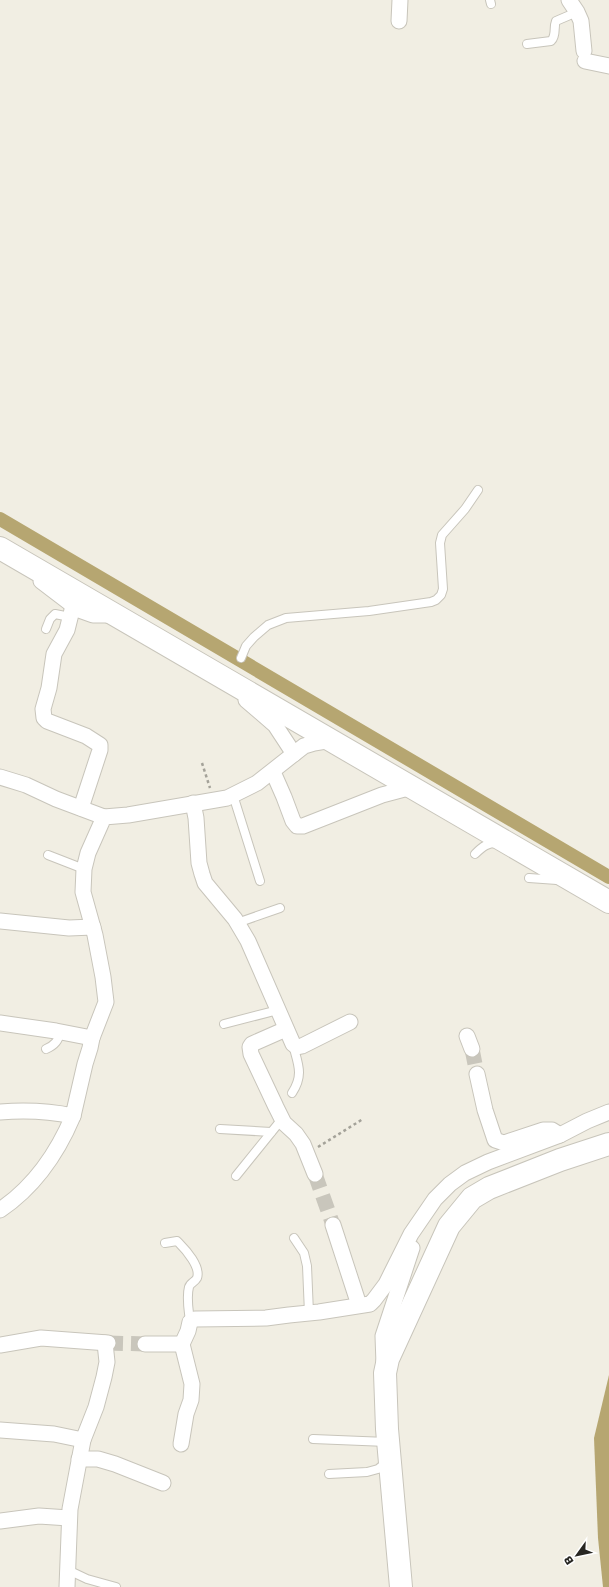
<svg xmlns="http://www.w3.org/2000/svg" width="609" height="1587" font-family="Rubik,sans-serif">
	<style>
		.water { fill: #b6a671 }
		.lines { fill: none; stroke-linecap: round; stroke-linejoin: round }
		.canal { stroke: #b6a671; stroke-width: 14 }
		.street-tunnel { stroke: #c9c6bc; stroke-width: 15; stroke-dasharray: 15 8; stroke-linecap: butt }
		.lane-casing { stroke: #c8c5bb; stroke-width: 10 }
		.street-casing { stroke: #c8c5bb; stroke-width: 17 }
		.secondary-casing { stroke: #c8c5bb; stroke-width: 24 }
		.path { stroke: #a4a299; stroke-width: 2.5; stroke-dasharray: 3 3; stroke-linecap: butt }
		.lane { stroke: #fff; stroke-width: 8 }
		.street { stroke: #fff; stroke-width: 15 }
		.secondary { stroke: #fff; stroke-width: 22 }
	</style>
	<rect width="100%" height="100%" fill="#f1eee3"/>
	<polygon class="water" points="609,1375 609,1587 603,1587 598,1538 594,1438"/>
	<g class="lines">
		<polyline class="canal" points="0,519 609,877"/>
		<g class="street-tunnel">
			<polyline points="472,1049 477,1074"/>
			<polyline points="315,1174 333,1225"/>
			<polyline points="108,1343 145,1344"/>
		</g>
		<g class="lane-casing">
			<g id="lane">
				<polyline points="490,0 491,4"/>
				<path d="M527 44 551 41C557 35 553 28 556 21L577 12"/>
				<polyline points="46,629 50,619 55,614 70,617"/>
				<polyline points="241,658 246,646 254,637 268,625 286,618 369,611 431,602 436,600 441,595 443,589 440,543 442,535 465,509 478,490"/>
				<polyline points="233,795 260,881"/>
				<path d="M475 854C482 847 488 842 498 843"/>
				<polyline points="48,855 84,869"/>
				<polyline points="529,878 557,880"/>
				<polyline points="237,923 280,908"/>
				<polyline points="224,1024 278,1010"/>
				<path d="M46 1049C55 1045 58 1041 61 1031"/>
				<path d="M292 1093C304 1075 298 1064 293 1045"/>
				<polyline points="220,1129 271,1132"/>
				<polyline points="236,1176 282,1119"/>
				<polyline points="294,1238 304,1253 307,1266 309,1313"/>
				<path d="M165 1243 177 1241 179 1243C186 1250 201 1267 197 1278 195 1282 190 1283 189 1287 186 1298 189 1311 190 1322"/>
				<polyline points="313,1439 387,1442"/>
				<polyline points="329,1474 367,1472 378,1469 388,1461"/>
				<polyline points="68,1570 87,1579 116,1587"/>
			</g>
		</g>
		<g class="street-casing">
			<g id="street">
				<polyline points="569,0 577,12 581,21 584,51"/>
				<polyline points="399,21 400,0"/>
				<polyline points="585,61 609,66"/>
				<polyline points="41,581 79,610 93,615 113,615"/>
				<polyline points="73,606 67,630 54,654 49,688 43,709 44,718 47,721 86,736 100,745 100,750 81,808"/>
				<polyline points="246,700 275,725 294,754"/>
				<polyline points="273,772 284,797 293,821 297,826 303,826 382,795 412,787"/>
				<polyline points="0,777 26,785 56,799 104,817"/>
				<polyline points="193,803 196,818 199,863 202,874 205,883 235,919 248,941 293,1044 297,1047 302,1046 350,1022"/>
				<polyline points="0,921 69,928 93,927"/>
				<polyline points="0,1023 56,1031 92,1038"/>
				<polyline points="286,1029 252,1044 250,1047 251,1054 276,1107 284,1123 296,1134 303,1144 315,1174"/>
				<polyline points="467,1036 472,1049"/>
				<polyline points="477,1074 485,1110 495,1140 504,1143 543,1130 552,1130 560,1135"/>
				<path d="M0 1112C25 1110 49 1111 73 1116L85 1064 90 1048 92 1038 106 1002 103 977 95 935 83 892 84 869 88 853 104 817 128 815 227 798 257 783 304 746 314 743 332 740"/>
				<path d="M0 1210C34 1187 57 1154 73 1116"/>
				<polyline points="333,1225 359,1305"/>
				<polyline points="145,1344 182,1344 188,1331 190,1322 195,1319 266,1318 289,1315 319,1312 370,1304 374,1300 386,1284 411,1234 435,1199 450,1184 465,1173 488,1162 560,1135 587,1121 609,1112"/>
				<polyline points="0,1345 41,1338 108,1343"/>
				<polyline points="384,1364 383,1336 412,1248"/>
				<polyline points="0,1430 54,1434 83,1440"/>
				<polyline points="181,1444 186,1414 191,1400 192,1384 182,1344"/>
				<polyline points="79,1459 98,1459 115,1464 163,1483"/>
				<polyline points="0,1521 39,1516 69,1518"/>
				<polyline points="67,1587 70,1509 83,1440 96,1407 104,1377 107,1362 105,1343"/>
			</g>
		</g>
		<g class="secondary-casing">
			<g id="secondary">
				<polyline points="0,548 609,902"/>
				<polyline points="401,1587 387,1429 385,1373 388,1359 449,1226 472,1198 489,1188 560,1160 609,1144"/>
			</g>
		</g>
		<g class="path">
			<polyline points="202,763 210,788"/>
			<polyline points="318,1147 363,1119"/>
		</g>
		<use href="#lane" class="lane"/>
		<use href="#street" class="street"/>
		<use href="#secondary" class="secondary"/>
	</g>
	<g transform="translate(577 1555) rotate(237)" stroke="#ffffff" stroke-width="3" paint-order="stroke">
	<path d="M0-3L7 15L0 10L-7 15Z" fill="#272622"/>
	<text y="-6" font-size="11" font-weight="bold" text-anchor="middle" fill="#272622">B</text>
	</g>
</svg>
